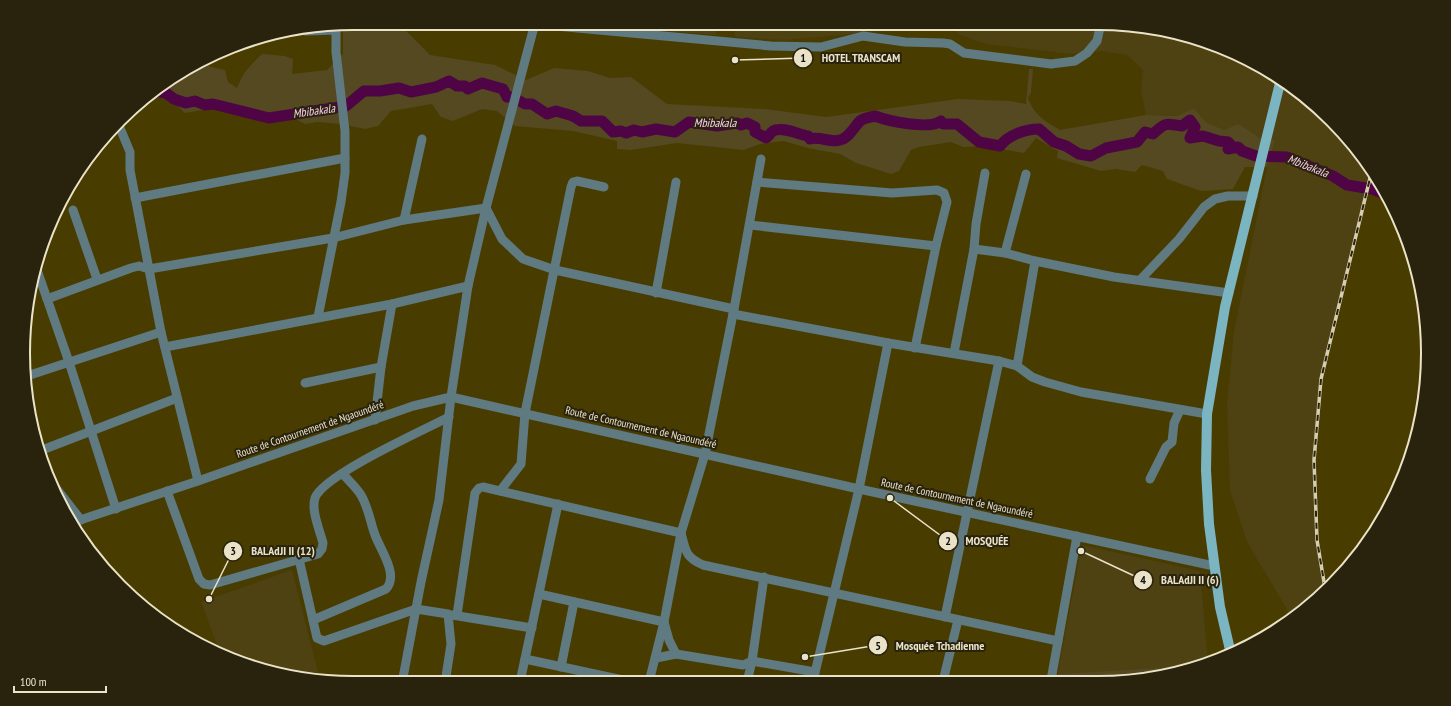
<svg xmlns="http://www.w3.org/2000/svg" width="1451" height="706" font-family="'PT Sans Narrow',sans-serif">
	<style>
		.built { fill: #4e4112 }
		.green { fill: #544920 }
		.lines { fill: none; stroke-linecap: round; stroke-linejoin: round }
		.river { stroke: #4f0446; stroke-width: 11 }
		.minor { stroke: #5f7a80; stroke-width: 9 }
		.major { stroke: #7cb5c2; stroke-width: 10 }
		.rail-casing { stroke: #d6ceaf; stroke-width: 3.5 }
		.rail { stroke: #29230e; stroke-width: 2; stroke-dasharray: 6; stroke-linecap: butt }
		.labels { text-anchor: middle; stroke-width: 4; stroke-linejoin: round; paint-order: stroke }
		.street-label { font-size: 11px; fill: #eae3c8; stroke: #29230e }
		.water-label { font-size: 12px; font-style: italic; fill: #fdcaf1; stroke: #29230e }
		.rim { fill: none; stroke: #eae3c8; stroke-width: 2 }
		.leader { fill: none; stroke: #eae3c8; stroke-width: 1.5 }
		.callout-dot { fill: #eae3c8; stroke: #29230e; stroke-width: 1.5 }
		.mark-label { font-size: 12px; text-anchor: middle; font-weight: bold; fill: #111 }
		.callout-label { font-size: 12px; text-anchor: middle; font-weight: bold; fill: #eae3c8; stroke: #29230e; stroke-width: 4; stroke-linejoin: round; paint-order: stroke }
	</style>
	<rect width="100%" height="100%" fill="#493c01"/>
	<g class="built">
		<polygon points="610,23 716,23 716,35 609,27"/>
		<polygon points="734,23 881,23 865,33 783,40 735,37"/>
		<polygon points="950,23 1098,23 1163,29 1224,48 1282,79 1332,120 1372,170 1321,379 1314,460 1317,540 1325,588 1299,615 1292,618 1247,542 1230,490 1227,403 1234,332 1267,167 1275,140 1259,138 1253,133 1238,125 1224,130 1206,122 1194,108 1177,116 1146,115 1141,91 1143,70 1127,55 1102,51 1072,54 986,44 960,35"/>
		<polygon points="1082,545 1200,571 1208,662 1180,670 1057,677"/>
		<polygon points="292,570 319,676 311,679 288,677 221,655 201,602"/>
	</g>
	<g class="green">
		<path d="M353 23H376L403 28 430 55 495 65 526 80 554 68 588 71 610 78 631 77 667 104 765 109 826 117 958 99 1010 101 1026 104 1029 69H1033L1031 93 1028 98C1034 115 1045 121 1060 130L1146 115 1177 116 1194 108 1206 122 1224 130 1238 124 1253 133 1259 138 1275 140 1267 167H1245L1233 189 1201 191 1167 179 1163 171 1142 165 1135 172 1116 169 1101 171 1057 158 1058 151 1036 138 1024 153 985 146 963 147 951 142 919 147 911 150 899 171 891 174 856 163 840 154 808 148 783 141 760 144 744 150 677 143 631 150 617 149V141L573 131 515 126 497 111 482 109 453 121 441 117 432 104 391 111 378 126 365 129 342 124 317 122 305 124 288 115 267 121 214 108 185 113 166 95 155 90 205 63 211 67 225 70 228 82 237 88C242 74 250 65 262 54L285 56 293 59 292 74 327 70 343 54V25Z"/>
		<polygon points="1196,666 1141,680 1042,681 1042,675"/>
	</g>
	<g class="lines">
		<path class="river" d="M153 91 166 93 174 99 186 103 195 101 205 105 213 104 269 118 346 106 364 91H380L399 88 411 92 436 87 449 81 457 86H465L468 89 482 83 503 89 507 97H512L525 104H532L547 114 556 111 573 116 581 121H602L613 132 621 131 626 133 634 130 642 132 656 129 675 132 689 122 717 126 737 123 741 125 747 123 755 127V132L766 138C769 136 770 133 773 131 781 126 798 134 808 136L810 139C820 136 830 143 840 140 849 138 854 127 860 121 864 118 870 117 875 116 888 121 929 130 941 121L943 124H957L979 142 1000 146C1008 135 1026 129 1039 129L1054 142 1066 146 1079 154 1091 156 1106 148 1137 142 1145 132 1153 134C1167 121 1166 124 1182 126L1190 120 1195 127 1190 138 1203 136 1219 141 1228 142 1230 144 1228 149 1238 147 1242 151 1256 156 1287 157 1333 176 1347 185 1372 189 1386 195"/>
		<g class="minor">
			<polyline points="534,24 771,46 821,47 863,36 905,42 943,43 950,44 964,53 1051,64 1075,61 1087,53 1097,41 1101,23"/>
			<polyline points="306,31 336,30"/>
			<polyline points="120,128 130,152 130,170 161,332 198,481"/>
			<polyline points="757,182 892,193 937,190 944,193 947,202 936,246 915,348"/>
			<polyline points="135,198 345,158"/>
			<polyline points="73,210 97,279"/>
			<polyline points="404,220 422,139"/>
			<polyline points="750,225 936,246"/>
			<polyline points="974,249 1005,253 1035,261 1017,366"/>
			<polyline points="1005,253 1026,174"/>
			<polyline points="1035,261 1114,277 1229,293"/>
			<polyline points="37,270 69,362 116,509"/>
			<polyline points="1140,280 1179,239 1204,207 1215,199 1228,196 1253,196"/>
			<polyline points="656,293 676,182"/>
			<polyline points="47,299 131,268 139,266 149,269 333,238 404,220 486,208 502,239 523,259 555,270 734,309"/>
			<polyline points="733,314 888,343 859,489 813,681"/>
			<polyline points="318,317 341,202 345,173 345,131 336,52 336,26"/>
			<polyline points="888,343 999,361"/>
			<polyline points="165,347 392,304 468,286"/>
			<polyline points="954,353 974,249 976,224 985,173"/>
			<polyline points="27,376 161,332"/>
			<polyline points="305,383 381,367"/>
			<polyline points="375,420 381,367 392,304"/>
			<polyline points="42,450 177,398"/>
			<polyline points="1150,479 1166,447 1172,442 1174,423 1180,410"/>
			<polyline points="52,483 81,520"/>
			<path d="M167 491 199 579 204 584 210 585 318 554 322 549 323 543C320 531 311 511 315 498 323 475 424 430 449 417"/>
			<polyline points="500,491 521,464 525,413 571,187 573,182 577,181 604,187"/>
			<polyline points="74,522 198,481 413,406 451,397 859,489 1214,566"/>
			<polyline points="299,559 317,638 324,641 416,609 448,614 451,644 445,683"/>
			<polyline points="539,594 664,622 669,640 676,654"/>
			<polyline points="452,615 532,628"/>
			<path d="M457 615 475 493 479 488 483 487 681 533C686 551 685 557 703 565L1058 641"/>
			<polyline points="945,617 999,361 1017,366 1032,377 1045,382 1081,392 1207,414"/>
			<path d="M313 620 386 589C400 574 378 547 374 532 370 520 368 507 361 495 356 487 349 481 343 474"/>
			<polyline points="656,658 676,654 743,665 752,661 815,672"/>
			<polyline points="525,659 632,682"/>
			<polyline points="561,667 574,602"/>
			<polyline points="1051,680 1077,536"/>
			<polyline points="943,681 958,620"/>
			<polyline points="520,682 558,504"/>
			<polyline points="649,682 664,622 681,533 705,454 734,309 761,159"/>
			<polyline points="747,682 752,661 764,577"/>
			<polyline points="402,683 421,582 439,500 451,397 468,286 486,208 535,23"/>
		</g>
		<polyline class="major" points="1231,654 1220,607 1209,524 1206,470 1207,414 1225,307 1281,79"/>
		<g class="rail-casing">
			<polyline id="rail" points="1325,588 1317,540 1314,460 1321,379 1372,170"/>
		</g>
		<use href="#rail" class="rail"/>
	</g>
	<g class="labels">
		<g class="street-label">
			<text transform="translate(641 427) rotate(13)" y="4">Route de Contournement de Ngaoundéré</text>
			<text transform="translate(310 429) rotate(-19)" y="4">Route de Contournement de Ngaoundéré</text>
			<text transform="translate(957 498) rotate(12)" y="4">Route de Contournement de Ngaoundéré</text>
		</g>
		<g class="water-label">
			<text transform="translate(314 111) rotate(-8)" y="4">Mbibakala</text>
			<text x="715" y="127">Mbibakala</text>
			<text transform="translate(1308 166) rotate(21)" y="4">Mbibakala</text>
		</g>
	</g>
	<path d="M0 0H1451V706H0ZM353 30H1098A323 323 0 0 1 1421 353V353A323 323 0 0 1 1098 676H353A323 323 0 0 1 30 353V353A323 323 0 0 1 353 30Z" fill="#29230e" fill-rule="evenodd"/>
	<path class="rim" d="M353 30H1098A323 323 0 0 1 1421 353V353A323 323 0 0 1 1098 676H353A323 323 0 0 1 30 353V353A323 323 0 0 1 353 30Z"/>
	<path class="leader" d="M735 60L803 58M890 498L948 541M209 599L233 551M1081 551L1143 580M805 657L878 645"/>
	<g class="callout-dot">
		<circle cx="735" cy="60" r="4"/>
		<circle cx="890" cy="498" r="4"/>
		<circle cx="209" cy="599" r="4"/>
		<circle cx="1081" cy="551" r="4"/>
		<circle cx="805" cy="657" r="4"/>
		<circle cx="803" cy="58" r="10"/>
		<circle cx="948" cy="541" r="10"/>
		<circle cx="233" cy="551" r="10"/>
		<circle cx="1143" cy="580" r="10"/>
		<circle cx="878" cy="645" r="10"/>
	</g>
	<g class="mark-label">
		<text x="803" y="62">1</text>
		<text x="948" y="545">2</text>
		<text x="233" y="555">3</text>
		<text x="1143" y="584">4</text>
		<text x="878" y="650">5</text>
	</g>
	<g class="callout-label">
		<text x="861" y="62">HOTEL TRANSCAM</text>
		<text x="987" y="545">MOSQUÉE</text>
		<text x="283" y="555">BALAdJI II (12)</text>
		<text x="1190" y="584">BALAdJI II (6)</text>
		<text x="940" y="650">Mosquée Tchadienne</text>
	</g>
	<path d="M14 686v6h92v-6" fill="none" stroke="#eae3c8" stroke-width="2"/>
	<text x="20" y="686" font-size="12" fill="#eae3c8" stroke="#29230e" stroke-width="3" paint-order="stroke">100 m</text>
</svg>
